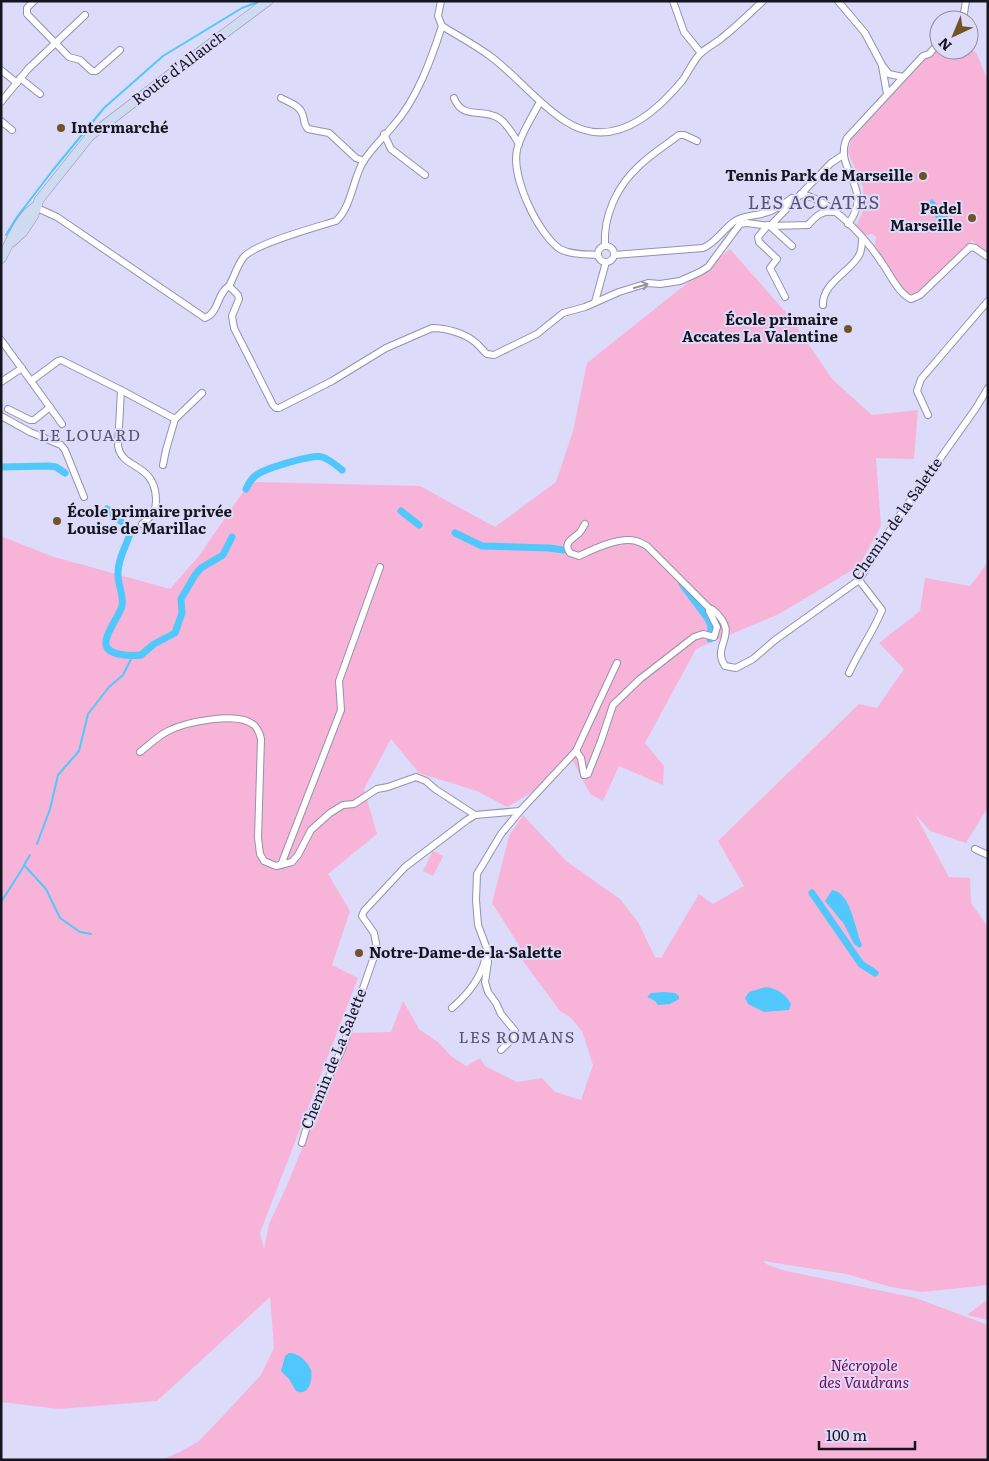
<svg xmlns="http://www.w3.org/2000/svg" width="989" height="1461" font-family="Literata,serif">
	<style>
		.green { fill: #f8b3d9 }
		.water { fill: #51c8fc }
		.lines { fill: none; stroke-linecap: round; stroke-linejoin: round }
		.stream { stroke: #51c8fc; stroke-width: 2 }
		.canal { stroke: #51c8fc; stroke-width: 7 }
		.minor-casing { stroke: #9391ae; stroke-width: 8 }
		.secondary-casing { stroke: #9391ae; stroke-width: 10 }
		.minor { stroke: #fff; stroke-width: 6 }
		.secondary { stroke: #cedbf0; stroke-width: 9 }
		.oneway { stroke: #96969a }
		.poi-dot { fill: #725228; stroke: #dddbfa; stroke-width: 2 }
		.labels { text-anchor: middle; stroke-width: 4; stroke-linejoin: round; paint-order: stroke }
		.street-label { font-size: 15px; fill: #15151f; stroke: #dddbfa }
		.poi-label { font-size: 15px; font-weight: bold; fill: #15151f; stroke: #dddbfa; text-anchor: start }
		.park-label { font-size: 15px; font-style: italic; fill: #790857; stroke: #dddbfa }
		.neighbourhood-label { font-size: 16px; letter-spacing: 1px; fill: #55536d; stroke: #dddbfa }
		.quarter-label { font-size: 18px; letter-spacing: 1px; fill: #55536d; stroke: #dddbfa }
	</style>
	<rect width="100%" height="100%" fill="#dddbfa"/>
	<g class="green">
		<path d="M939 47V50H969L976 52 988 81V253L972 241C959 254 927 289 912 294 898 292 885 263 878 251L875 245 876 237 872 234 865 235 859 231 856 225 862 214 864 202 863 187 848 152 851 139 936 48Z"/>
		<polygon points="730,249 789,316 833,380 872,415 918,410 914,459 876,458 881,526 859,566 779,614 696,649 645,743 664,766 663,785 619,766 603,801 590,794 573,761 542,786 507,807 477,791 419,773 391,739 364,789 377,834 328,874 350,911 332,965 358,978 260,1233 264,1249 269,1224 285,1190 349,1033 391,1032 403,1001 419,1029 439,1043 451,1056 466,1066 480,1058 485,1066 517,1082 542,1078 555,1092 581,1100 593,1065 582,1031 570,1017 560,1011 523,961 519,945 492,903 509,836 523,815 566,861 620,899 638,922 655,957 661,958 699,894 713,904 744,886 718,841 859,704 877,708 904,669 879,643 920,611 925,578 970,586 987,563 988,807 966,843 930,831 915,814 949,877 970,878 971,903 988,927 988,1285 922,1292 891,1287 846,1274 763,1261 766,1264 782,1270 916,1298 988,1325 988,1460 161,1460 180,1452 199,1441 220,1419 261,1375 274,1348 270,1297 157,1401 59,1409 1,1402 1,536 51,556 170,589 198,557 250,482 420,486 495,527 556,482 573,431 587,363"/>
		<polygon points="433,851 443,856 433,876 423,871"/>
		<polygon points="988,1299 988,1320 967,1315"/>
	</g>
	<g class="water">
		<polygon points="932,199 948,217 941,223 925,206"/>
		<path d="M832 890C851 892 855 930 862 945L860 948 854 944 844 924 825 901Z"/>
		<path d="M766 987C776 988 786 994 791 1004L789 1010 764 1012 748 1004 745 998 749 992Z"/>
		<polygon points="664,992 675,993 679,996 679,999 670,1004 658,1005 655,1001 647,997 651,993"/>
		<path d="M289 1353C299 1353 307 1361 311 1370 313 1380 309 1397 296 1391L289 1379 281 1371 285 1356Z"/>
	</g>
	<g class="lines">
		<g class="stream">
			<polyline points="6,235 17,217 53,170 104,108 163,56 242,8 261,1"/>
			<polyline points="37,844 50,809 58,775 79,751 88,714 109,687 123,675 133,655"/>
			<polyline points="30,855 24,865 46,889 60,918 80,932 91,934"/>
			<polyline points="1,902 24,866"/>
		</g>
		<g class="canal">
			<polyline points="1,467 49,466 56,467 65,473"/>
			<path d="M246 489C249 483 252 477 258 474 267 468 313 454 322 457 329 459 336 465 342 470"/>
			<path d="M107 509 125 525 130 534C126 546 117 561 118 575 118 585 124 596 122 606 119 617 104 634 106 645 108 656 133 656 141 655L154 644 175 633 182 613 181 599 195 575 201 568 223 555 232 537"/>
			<polyline points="401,511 419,525"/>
			<polyline points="455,533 482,546 549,548 563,550"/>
			<polyline points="682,584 708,619 711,626 710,639"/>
			<polyline points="812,893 861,964 875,973"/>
		</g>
		<g class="minor-casing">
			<g id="minor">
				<polyline points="34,1 27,8 27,14 69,57 80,60 92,71 96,71 120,50"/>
				<polyline points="673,1 684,32 701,53"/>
				<polyline points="838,1 865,33 882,65 889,74 903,77"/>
				<polyline points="959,20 964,13 966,1"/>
				<path d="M442 26C458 36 475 45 490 56 517 76 537 103 565 121 611 151 653 116 682 81 688 73 692 63 699 55 705 48 715 44 723 37 737 26 750 13 763 1"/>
				<polyline points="882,66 887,94"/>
				<polyline points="1,70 17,83"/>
				<polyline points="20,78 40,94"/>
				<path d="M281 98C288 102 299 105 302 113 305 119 303 124 308 129L329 133 356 158 364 161"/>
				<path d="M454 98C463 121 483 107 500 119 508 125 514 136 519 144"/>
				<polyline points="1,102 28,69 85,15"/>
				<path d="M540 102C533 115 520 135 517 150 511 177 538 234 560 249 571 255 585 254 598 255"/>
				<polyline points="1,121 12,130"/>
				<polyline points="384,134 391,149 425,175"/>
				<path d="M801 194C832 201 865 237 882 263 890 274 898 293 911 299L920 295 970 247 975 248 988 257"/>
				<path d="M35 207 57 217 205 318C219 313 217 293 229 286L238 295 239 299 232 316 234 328 273 405 276 408H279L332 381 386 348 432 328C446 328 464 333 475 342 480 346 483 351 487 354L494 355 537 334 563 313 585 307 619 292 648 283 660 284 680 281 700 272 708 267 740 224 747 223 770 226 831 163 843 155"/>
				<path d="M848 224C876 188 832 169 847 138L923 56 929 54 939 43"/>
				<polyline points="768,225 758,237 759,242 777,259 770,268 785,297"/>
				<path d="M770 226 808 225C816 216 822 210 834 212"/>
				<polyline points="770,226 792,246"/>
				<circle cx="606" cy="254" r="8"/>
				<path d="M605 246C603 216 617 186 639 166 651 154 666 145 679 135H684L697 141"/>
				<path d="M614 255 703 248C716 243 723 229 735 221 745 215 755 216 765 213 775 210 784 204 792 198"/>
				<path d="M229 286C234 277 237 266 243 258 253 244 317 227 336 221 351 208 353 179 363 162 372 148 383 138 393 126 417 99 431 60 442 26L438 16 441 1"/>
				<polyline points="595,302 606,262"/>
				<path d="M823 305C822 284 848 273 858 257 862 252 862 244 862 238"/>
				<path d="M1 340 31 381 58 361 61 360 121 390 118 446C122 470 154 462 156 498 157 510 151 517 142 524"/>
				<polyline points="31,381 62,424"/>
				<polyline points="1,382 22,368"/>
				<polyline points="121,390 175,419 166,450 163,465"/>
				<polyline points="8,409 30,420 34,420 50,407"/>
				<polyline points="928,415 917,391 921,379 988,301"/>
				<polyline points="1,416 30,432 61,445 65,450 84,497"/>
				<polyline points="175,419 202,393"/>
				<path d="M585 524C583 527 581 532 578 534 571 540 563 543 570 553L579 556C593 549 620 536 636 541 640 542 643 544 647 546L710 609"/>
				<path d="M849 673C859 651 873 632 882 610L859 580"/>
				<polyline points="576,751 617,663"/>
				<path d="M140 752C149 745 158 736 168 731 186 722 238 711 254 725 258 729 260 734 261 739L258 838 260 854 264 861 276 866 292 862 298 855 311 830 330 813 343 805 354 804 377 789 388 787 416 777 426 781 435 789 475 815"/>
				<polyline points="975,849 988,855"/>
				<polyline points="281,865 341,710 339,681 380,567"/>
				<path d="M452 1008C467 995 480 980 485 960"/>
				<polyline points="501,1050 513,1038 515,1031 501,1014 496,1003 488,992 485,982 488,962 487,949 478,925 476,900 477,874 501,834 520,811"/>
				<path d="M302 1143 309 1119 342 1049 377 948 374 933 362 916 364 911 405 867 467 820 475 815 520 811 576 751 581 758 584 775 588 774 601 741 613 705 640 679 694 637 703 634 714 637 717 627 709 611 712 609C743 635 710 644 725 666L736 668 753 659 775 640 859 580 895 522 976 408 988 388"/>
			</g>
		</g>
		<g class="secondary-casing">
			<g id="secondary">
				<polyline points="12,242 23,232 34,215 39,200 90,136 186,62 268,1"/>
				<path d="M1 259C11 242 18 218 35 207"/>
			</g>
		</g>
		<use href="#minor" class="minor"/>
		<use href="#secondary" class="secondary"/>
	</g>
	<defs><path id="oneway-shaft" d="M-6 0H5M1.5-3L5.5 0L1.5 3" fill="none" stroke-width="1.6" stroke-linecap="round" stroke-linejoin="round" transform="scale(1.25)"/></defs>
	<use class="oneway" href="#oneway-shaft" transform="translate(641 286) rotate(-16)"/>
	<g class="poi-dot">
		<circle cx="61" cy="128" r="5"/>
		<circle cx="923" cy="176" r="5"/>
		<circle cx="972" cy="218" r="5"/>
		<circle cx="848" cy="329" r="5"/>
		<circle cx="57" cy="521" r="5"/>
		<circle cx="359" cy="953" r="5"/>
	</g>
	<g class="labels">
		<g class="street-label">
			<text transform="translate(179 68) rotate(-37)" y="5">Route d'Allauch</text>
			<text transform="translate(897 519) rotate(-55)" y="5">Chemin de la Salette</text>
			<text transform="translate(334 1059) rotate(-68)" y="5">Chemin de La Salette</text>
		</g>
		<g class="poi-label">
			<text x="71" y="133">Intermarché</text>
			<text x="913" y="181" text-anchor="end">Tennis Park de Marseille</text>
			<text x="962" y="214" text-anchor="end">Padel<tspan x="962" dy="17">Marseille</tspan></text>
			<text x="838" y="325" text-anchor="end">École primaire<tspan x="838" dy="17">Accates La Valentine</tspan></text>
			<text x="67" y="517">École primaire privée<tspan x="67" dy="17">Louise de Marillac</tspan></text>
			<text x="369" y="958">Notre-Dame-de-la-Salette</text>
		</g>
		<g class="park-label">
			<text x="864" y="1371">Nécropole<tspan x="864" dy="17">des Vaudrans</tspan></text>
		</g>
		<g class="neighbourhood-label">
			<text x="90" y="441">LE LOUARD</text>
			<text x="517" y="1043">LES ROMANS</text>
		</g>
		<g class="quarter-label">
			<text x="814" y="209">LES ACCATES</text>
		</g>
	</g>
	<rect width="989" height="1461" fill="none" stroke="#15151f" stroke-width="5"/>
	<g transform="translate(954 35) rotate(224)"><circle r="24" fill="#dddbfa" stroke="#8d8ca2"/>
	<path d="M0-4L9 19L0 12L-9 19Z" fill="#725228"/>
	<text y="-8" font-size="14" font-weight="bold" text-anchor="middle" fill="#15151f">N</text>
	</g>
	<path d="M819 1441v8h96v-8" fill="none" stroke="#15151f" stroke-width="2.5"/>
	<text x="826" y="1441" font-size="15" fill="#15151f" stroke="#dddbfa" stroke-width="4" paint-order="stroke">100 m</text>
</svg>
